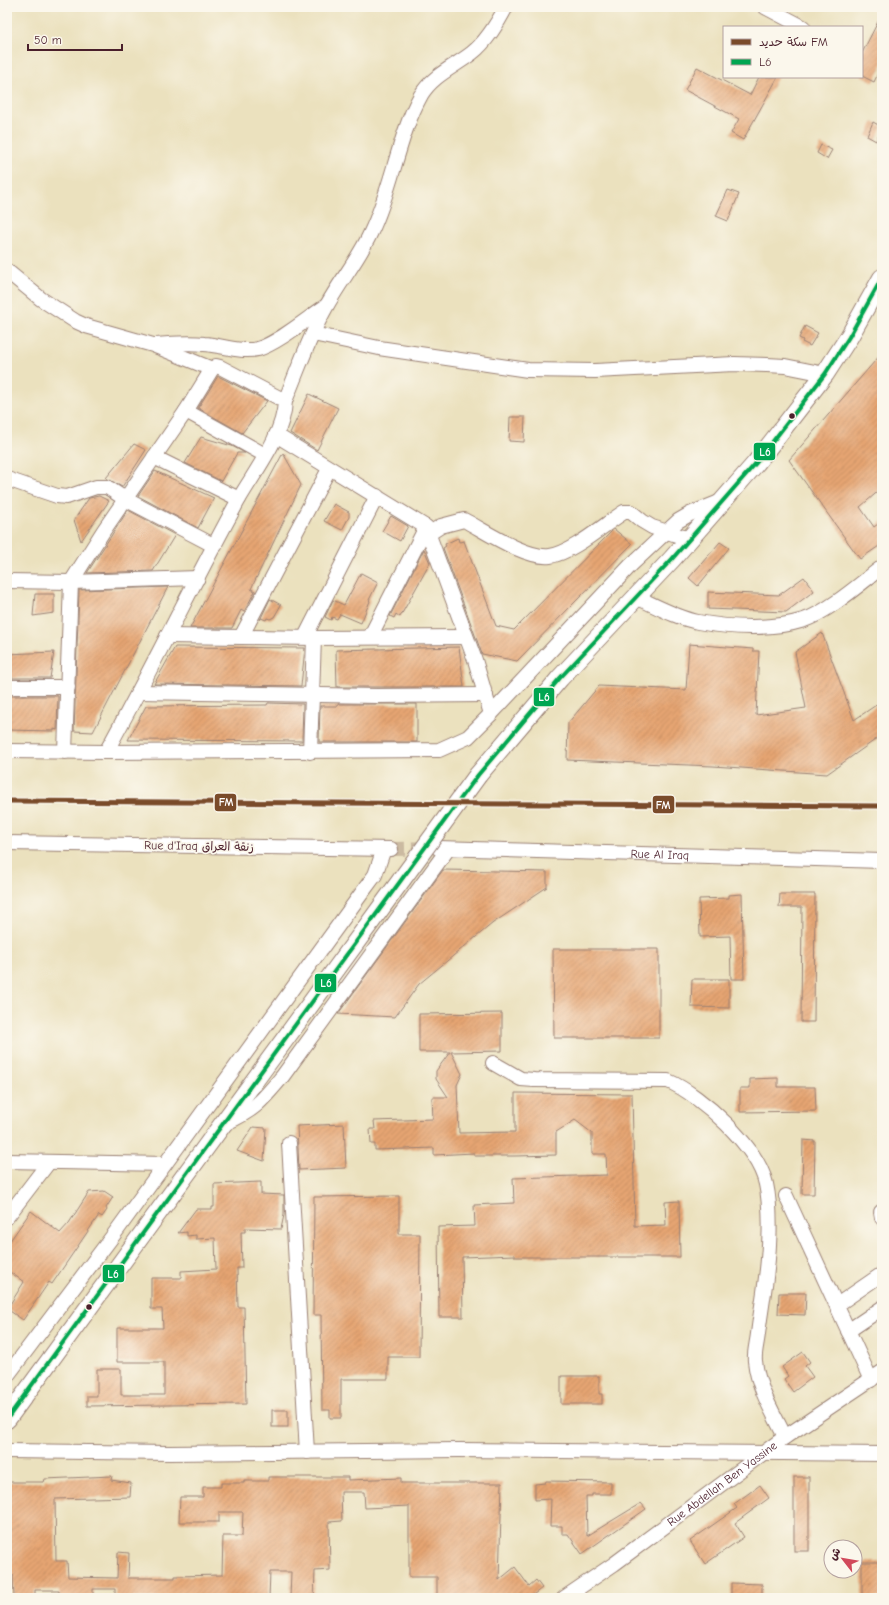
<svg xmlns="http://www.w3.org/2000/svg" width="889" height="1605" font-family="'Comic Neue','Playpen Sans Arabic',sans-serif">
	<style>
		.building { fill: url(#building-hatch) }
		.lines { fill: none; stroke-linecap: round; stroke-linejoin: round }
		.minor-tunnel { stroke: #cbbaa1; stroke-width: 14; stroke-dasharray: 14 7; stroke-linecap: butt }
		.minor-casing { stroke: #9a8074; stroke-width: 16 }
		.major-casing { stroke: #9a8074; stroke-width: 20 }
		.minor { stroke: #fff; stroke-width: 14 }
		.major { stroke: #fff; stroke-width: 18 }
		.major-bridge-casing { stroke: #9a8074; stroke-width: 20; stroke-linecap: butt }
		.major-bridge { stroke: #fff; stroke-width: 18 }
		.bus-1-casing { stroke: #fbf7ec; stroke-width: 7 }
		.bus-1 { stroke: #00a651; stroke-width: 4 }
		.rail-1-casing { stroke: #fbf7ec; stroke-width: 8 }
		.rail-1 { stroke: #7a4b2a; stroke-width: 5 }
		.bus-dot { fill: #4a1f2b; stroke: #fbf7ec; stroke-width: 1.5 }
		.labels { text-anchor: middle; stroke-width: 3.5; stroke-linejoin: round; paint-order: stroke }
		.street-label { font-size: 12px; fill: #4a1f2b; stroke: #fbf7ec }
		.line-badge { stroke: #fbf7ec; stroke-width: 1.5 }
		.badge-label { font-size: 11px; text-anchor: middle; font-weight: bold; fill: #fff }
	</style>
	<defs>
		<pattern id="building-hatch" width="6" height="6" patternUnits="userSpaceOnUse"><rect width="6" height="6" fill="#e6a572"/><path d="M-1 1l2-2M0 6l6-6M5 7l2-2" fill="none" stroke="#bc865e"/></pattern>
	</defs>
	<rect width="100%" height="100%" fill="#fbf7ec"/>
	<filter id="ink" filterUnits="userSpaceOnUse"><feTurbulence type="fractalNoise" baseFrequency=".025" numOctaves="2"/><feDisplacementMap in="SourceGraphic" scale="8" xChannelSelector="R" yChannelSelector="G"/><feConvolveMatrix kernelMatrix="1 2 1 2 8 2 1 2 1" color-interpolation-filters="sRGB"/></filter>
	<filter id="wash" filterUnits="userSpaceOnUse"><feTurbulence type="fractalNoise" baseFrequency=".012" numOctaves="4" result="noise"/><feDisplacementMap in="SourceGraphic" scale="16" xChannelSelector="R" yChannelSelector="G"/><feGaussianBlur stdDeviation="0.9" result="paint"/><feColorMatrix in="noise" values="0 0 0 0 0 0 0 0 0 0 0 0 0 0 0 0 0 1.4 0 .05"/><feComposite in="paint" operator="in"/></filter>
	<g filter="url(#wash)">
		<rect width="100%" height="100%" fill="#ebe1be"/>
		<g id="blocks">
			<g class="building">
				<polygon points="882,14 882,65 874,82 862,76 862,53"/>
				<polygon points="697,67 750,95 759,77 778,77 743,140 731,133 739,119 685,90"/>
				<polygon points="873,122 882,127 876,141 867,136"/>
				<polygon points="821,145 832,150 827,159 817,153"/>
				<polygon points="728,190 739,194 728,221 716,216"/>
				<polygon points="805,326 818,333 810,346 802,342 803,340 799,338"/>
				<polygon points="882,353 882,488 860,507 874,527 882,521 882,544 860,559 789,460"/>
				<polygon points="218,376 267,401 242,433 198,408"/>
				<polygon points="309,394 338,408 317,450 290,433"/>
				<polygon points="510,417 525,417 524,442 509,441"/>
				<polygon points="201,437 232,446 245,453 237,453 221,481 185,463"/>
				<polygon points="134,444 146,450 122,487 106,478"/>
				<polygon points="283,453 301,485 251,589 255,591 244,612 241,610 232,628 190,628"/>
				<polygon points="155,471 214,498 198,528 138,496"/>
				<polygon points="99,496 109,501 81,541 74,520 89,498"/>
				<polygon points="334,504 349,512 349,517 342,530 324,521"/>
				<polygon points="128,510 175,535 153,571 87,573"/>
				<polygon points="391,516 408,526 400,541 382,531"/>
				<polygon points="614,529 632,544 517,661 482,654 443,548 446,546 445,544 458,538 459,542 464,541 496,626 514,630"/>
				<polygon points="720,542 729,548 698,586 689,578"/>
				<polygon points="424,549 430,563 400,617 396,614 394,618 390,616"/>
				<polygon points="361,573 378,582 369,600 370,601 361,623 340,614 337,619 332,617 331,620 325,617 333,600 344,605"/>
				<polygon points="804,577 814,591 786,612 708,609 708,592 779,595"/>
				<polygon points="168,587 93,732 74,731 79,590"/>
				<polygon points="35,594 54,594 54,613 33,616"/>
				<polygon points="270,599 281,605 274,617 270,619 267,618 266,620 261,618 260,620"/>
				<polygon points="822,633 854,720 882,701 882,735 827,774 713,766 567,760 568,723 599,686 686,690 689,644 753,649 753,651 759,651 756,715 806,708 795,652"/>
				<polygon points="175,647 305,648 301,686 154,684"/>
				<polygon points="459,647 464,687 337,687 336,650"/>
				<polygon points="54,652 50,678 7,678 7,654"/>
				<polygon points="7,696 58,696 57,730 54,729 54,731 7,730"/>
				<polygon points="268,703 303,704 302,741 128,740 146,706 267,705"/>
				<polygon points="338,704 417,704 417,742 319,742 320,706 338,706"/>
				<polygon points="443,870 547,872 547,887 493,923 419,984 395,1017 338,1014"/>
				<polygon points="742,894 744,979 731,979 730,936 700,937 699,899 729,898 729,895"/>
				<polygon points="780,894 815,894 814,1022 801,1022 802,907 779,907"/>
				<polygon points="553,949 659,949 659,1038 554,1038"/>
				<polygon points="692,979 729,979 729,1008 691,1007"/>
				<polygon points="502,1013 502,1051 451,1052 462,1074 457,1085 459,1133 515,1132 515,1093 632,1094 635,1226 666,1225 665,1202 679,1201 680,1257 515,1257 515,1255 462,1257 463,1317 439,1317 438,1227 475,1226 474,1205 514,1203 513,1178 607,1175 606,1154 592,1154 592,1133 575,1120 556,1132 556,1155 515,1156 474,1156 474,1153 434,1155 434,1148 375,1150 375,1144 371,1144 370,1129 375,1129 374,1121 433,1119 432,1097 448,1097 436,1079 436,1071 450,1052 419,1052 419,1014"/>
				<polygon points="778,1078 778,1087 815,1087 816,1111 740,1112 740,1088 750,1088 750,1079"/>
				<polygon points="344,1124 346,1168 299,1170 297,1126"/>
				<polygon points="253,1127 266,1128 264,1161 237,1151"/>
				<polygon points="803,1140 815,1141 814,1194 802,1194"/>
				<polygon points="261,1182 261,1194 284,1195 284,1215 281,1229 245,1228 245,1232 241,1232 242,1268 237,1268 238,1307 244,1307 246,1404 87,1406 87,1396 97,1396 97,1369 121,1369 121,1395 164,1395 164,1362 117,1362 117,1328 163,1328 162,1309 151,1309 151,1278 181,1278 181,1271 216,1269 215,1238 196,1239 196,1235 187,1236 187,1232 178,1233 196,1209 212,1209 212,1207 214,1207 214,1184"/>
				<polygon points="104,1191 113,1197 106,1208 107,1210 102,1217 99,1215 52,1284 49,1282 23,1320 7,1309 24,1282 7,1270 7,1245 31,1211 60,1233 69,1223 89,1192"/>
				<polygon points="399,1196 399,1234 420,1234 419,1357 388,1357 388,1379 341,1379 341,1418 330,1418 330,1410 322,1410 321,1315 313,1315 314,1197"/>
				<polygon points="779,1293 806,1293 805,1315 778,1314"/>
				<polygon points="803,1352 810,1362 805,1366 813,1377 793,1392 784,1379 788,1376 782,1367"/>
				<polygon points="561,1376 599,1376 599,1394 602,1394 602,1404 561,1404"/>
				<rect x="272" y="1410" width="16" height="17"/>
				<polygon points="112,1476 111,1480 131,1483 130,1497 55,1499 56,1561 67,1561 68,1577 117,1578 118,1552 129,1553 128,1578 175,1578 175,1576 222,1575 223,1536 242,1536 243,1512 219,1512 219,1522 179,1522 180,1497 203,1497 203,1487 221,1487 221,1483 244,1483 244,1481 268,1481 268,1477 348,1477 348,1480 401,1478 401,1483 502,1483 499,1580 515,1567 529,1586 536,1580 542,1588 529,1598 437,1598 437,1577 409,1577 409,1506 365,1508 364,1492 341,1492 342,1521 329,1522 330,1570 315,1571 314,1598 290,1598 291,1572 270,1572 269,1598 115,1598 115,1589 93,1589 93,1598 59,1598 59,1590 35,1590 35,1598 14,1598 13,1575 7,1584 7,1482 44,1482 45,1479"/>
				<rect x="794" y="1477" width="15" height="74"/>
				<polygon points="546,1481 611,1482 611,1494 592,1494 592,1496 586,1496 587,1536 641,1503 646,1509 582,1554 568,1534 562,1534 562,1526 550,1526 551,1499 535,1500 535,1484 545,1483"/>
				<polygon points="760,1485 769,1498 735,1523 744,1537 705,1564 690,1541 737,1508 734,1504"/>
				<rect x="862" y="1562" width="20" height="36"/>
				<polygon points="731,1583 762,1584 762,1598 731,1598"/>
			</g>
		</g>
	</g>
	<g filter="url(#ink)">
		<use href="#blocks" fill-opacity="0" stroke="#9a8074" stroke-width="1"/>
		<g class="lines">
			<polyline class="minor-tunnel" points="391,849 431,848"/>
			<g class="minor-casing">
				<g id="minor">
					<polyline points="765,7 803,27"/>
					<polyline points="7,271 41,299 75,321 86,326 153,345 212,369"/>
					<polyline points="313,334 379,348 528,370 595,371 734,364 767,365 785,366 825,374"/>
					<path d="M155 345C172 344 188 342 204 344 222 345 240 353 258 349 278 343 308 318 326 306"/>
					<polyline points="186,411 265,455"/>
					<polyline points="154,457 239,499"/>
					<polyline points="7,479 57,496 67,497 96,487 107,487 125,499 215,546"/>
					<path d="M430 533 441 526 464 520C485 531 526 559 550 556 572 553 605 524 624 512H631L642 521 652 527 689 539"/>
					<polyline points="7,581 71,582 198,578"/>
					<path d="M636 597C656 606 677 618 698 622 731 628 772 630 804 620 828 612 861 583 882 567"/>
					<polyline points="167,636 314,638 465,637"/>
					<polyline points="241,637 329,469"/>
					<polyline points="305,637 377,496"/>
					<polyline points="370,637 426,527"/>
					<polyline points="7,687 68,687"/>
					<polyline points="139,692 377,696 486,695"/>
					<polyline points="491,714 631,565 678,521 690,514 722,501"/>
					<path d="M7 751 106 752C152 669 193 583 239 499 255 471 284 435 285 401 298 370 309 337 326 307 340 281 359 259 371 232 392 189 398 136 421 95 433 75 454 67 472 53 487 41 497 24 506 7"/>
					<polyline points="65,752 71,582 104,530 186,411 212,369 216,366 220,367 285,401"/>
					<polyline points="106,752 439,750 468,737 491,714 475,660 426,527 276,435"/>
					<polyline points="310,752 314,638"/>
					<polyline points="7,843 391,849"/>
					<path id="s1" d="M438 848 882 861"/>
					<path d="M493 1063 521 1079 534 1080 668 1081C701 1095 758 1147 766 1184 771 1207 770 1236 768 1259 766 1284 761 1309 758 1334 757 1343 754 1353 755 1361 758 1389 773 1412 785 1437"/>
					<path d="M224 1124C255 1110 261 1102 282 1077L448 849"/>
					<polyline points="289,1143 307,1452"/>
					<polyline points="7,1161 165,1164"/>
					<polyline points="786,1196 871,1380"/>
					<polyline points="881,1212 882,1218"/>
					<polyline points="7,1217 49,1162"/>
					<polyline points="837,1305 882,1274"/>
					<polyline points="848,1331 882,1308"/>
					<polyline points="7,1376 115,1233 364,890 375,875 384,849"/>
					<polyline points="7,1451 170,1453 458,1450 882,1454"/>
					<path id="s2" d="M564 1598 614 1564 785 1437 882 1372"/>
				</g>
			</g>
			<g class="major-casing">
				<g id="major">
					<polyline points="478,775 560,678 672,559 756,463 825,374 849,337 882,278"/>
					<polyline points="7,1419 402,879"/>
				</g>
			</g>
			<use href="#minor" class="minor"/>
			<use href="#major" class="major"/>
			<g class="major-bridge-casing">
				<polyline id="major-bridge" points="402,879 478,775"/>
			</g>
			<use href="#major-bridge" class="major-bridge"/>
			<g class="bus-1-casing">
				<polyline id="bus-1" points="7,1419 478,775 560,678 672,559 756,463 825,374 849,337 882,278"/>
			</g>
			<use href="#bus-1" class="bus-1"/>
			<g class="rail-1-casing">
				<polyline id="rail-1" points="7,801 882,806"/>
			</g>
			<use href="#rail-1" class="rail-1"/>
		</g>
	</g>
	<g class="bus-dot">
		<circle cx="792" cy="416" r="3.5"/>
		<circle cx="89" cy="1307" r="3.5"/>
	</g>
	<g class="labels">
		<g class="street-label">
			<text transform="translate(199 846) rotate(1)" y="4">Rue d'Iraq زنقة العراق</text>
			<text dy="4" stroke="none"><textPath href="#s1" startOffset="222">Rue Al Iraq</textPath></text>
			<text dy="4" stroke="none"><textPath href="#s2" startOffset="195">Rue Abdellah Ben Yassine</textPath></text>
		</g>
	</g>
	<g class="line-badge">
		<rect x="753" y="442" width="23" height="19" rx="4" fill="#00a651"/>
		<rect x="533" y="687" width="22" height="20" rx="4" fill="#00a651"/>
		<rect x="214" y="793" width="23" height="19" rx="4" fill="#7a4b2a"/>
		<rect x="652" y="795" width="23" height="19" rx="4" fill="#7a4b2a"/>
		<rect x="314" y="973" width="23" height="20" rx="4" fill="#00a651"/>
		<rect x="102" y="1264" width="23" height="19" rx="4" fill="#00a651"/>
	</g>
	<g class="badge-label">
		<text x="765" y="456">L6</text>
		<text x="544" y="701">L6</text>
		<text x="226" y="806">FM</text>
		<text x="663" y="809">FM</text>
		<text x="326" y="987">L6</text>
		<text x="113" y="1278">L6</text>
	</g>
	<rect width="889" height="1605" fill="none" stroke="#fbf7ec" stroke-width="24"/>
	<rect x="723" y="26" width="140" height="52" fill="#fbf7ec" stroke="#b4a19f"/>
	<rect x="731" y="39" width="20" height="6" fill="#7a4b2a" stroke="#b4a19f"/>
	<text x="759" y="46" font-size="12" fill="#4a1f2b">سكة حديد FM</text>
	<rect x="731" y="59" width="20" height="6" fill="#00a651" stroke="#b4a19f"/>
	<text x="759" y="66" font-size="12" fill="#4a1f2b">L6</text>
	<g transform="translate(843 1559) rotate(301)"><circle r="19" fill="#fbf7ec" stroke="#b4a19f"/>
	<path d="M0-3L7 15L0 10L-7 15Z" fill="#d1495b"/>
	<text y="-6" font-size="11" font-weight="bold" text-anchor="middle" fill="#4a1f2b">ش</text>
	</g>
	<path d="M28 44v6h94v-6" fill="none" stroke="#4a1f2b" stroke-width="2"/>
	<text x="34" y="44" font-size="12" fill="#4a1f2b" stroke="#fbf7ec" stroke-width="3" paint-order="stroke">50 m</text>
</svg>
